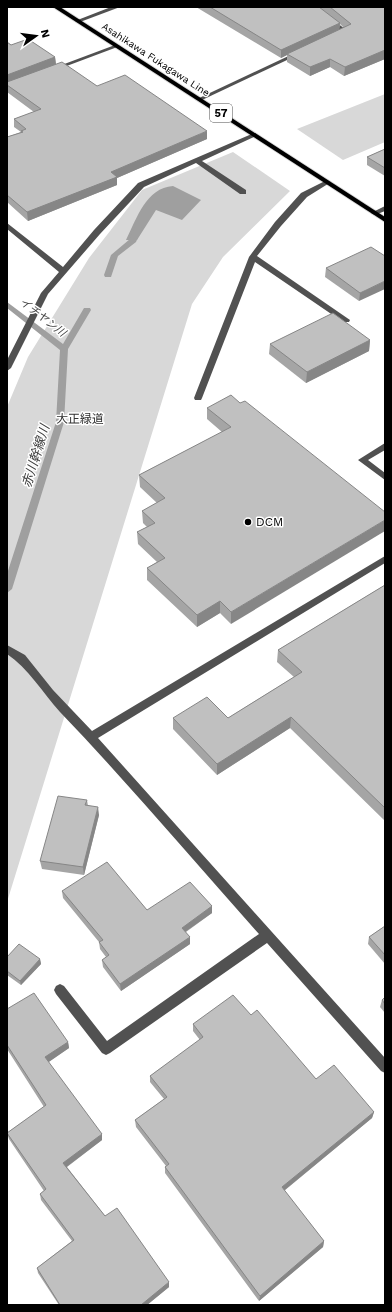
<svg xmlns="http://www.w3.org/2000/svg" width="392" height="1312" font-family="'Work Sans','Noto Sans JP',sans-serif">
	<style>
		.green { fill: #d8d8d8 }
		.water { fill: #9f9f9f }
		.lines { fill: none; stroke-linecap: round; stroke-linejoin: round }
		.stream { fill: #9f9f9f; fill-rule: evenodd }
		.major-casing { stroke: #dbdbdb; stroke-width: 2 }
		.minor { fill: #515151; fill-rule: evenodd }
		.major { fill: #000; fill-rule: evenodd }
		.wall { fill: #a5a5a5; fill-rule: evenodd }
		.shaded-wall { fill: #868686 }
		.building { fill: #c0c0c0; stroke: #868686 }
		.poi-dot { fill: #000; stroke: #fff; stroke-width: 1.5 }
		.labels { text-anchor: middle; stroke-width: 3; stroke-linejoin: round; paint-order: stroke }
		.far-street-label { font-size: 10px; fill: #000; stroke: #fff }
		.shield { fill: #fff; stroke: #4c4c4c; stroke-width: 1 }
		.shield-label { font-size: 11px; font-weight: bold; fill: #000 }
		.far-water-label { font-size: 11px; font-style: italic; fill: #404040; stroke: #fff }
		.park-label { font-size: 12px; fill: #2f2f2f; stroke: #fff }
		.poi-label { font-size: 12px; fill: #000; stroke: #fff; text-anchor: start }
		.water-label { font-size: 13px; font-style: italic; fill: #404040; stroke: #fff }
	</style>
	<rect width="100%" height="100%" fill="#fff"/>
	<g class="green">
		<polygon points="385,94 385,142 343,160 297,129"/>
		<polygon points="233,152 290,191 223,257 192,304 7,902 7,407 28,357 89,258 142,190"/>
	</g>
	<path class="water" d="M173 186 201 200 182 220 156 210 137 240H126C137 218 146 188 173 186Z"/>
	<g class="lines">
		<g class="stream">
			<polygon points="135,226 141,226 142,228 136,242 118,256 111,277 105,277 104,275 111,255 130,239"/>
			<polygon points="7,302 63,344 84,308 90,308 91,310 68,349 64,422 12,589 7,593 7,574 56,422 60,350 7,308"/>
		</g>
		<g class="major-casing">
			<polygon id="major" points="53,7 60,7 385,217 385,222"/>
		</g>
		<g class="minor">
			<polygon points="111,7 120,7 80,22 75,21"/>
			<polygon points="309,7 316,7 349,32 341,36 337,36 337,34 342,32"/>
			<polygon points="115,45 120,46 56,70 51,69"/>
			<polygon points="297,52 302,53 202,100 197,99"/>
			<polygon points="254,133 256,134 256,136 202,161 246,190 246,194 240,194 196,163 144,187 100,234 48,294 11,368 7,371 7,360 41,293 59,272 7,229 7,223 63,267 94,230 138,183"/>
			<polygon points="325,181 331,182 307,197 281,226 257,256 350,320 349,322 343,322 255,262 202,398 201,400 195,400 194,398 249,257 275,222 301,193"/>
			<polygon points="385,206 385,211 375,215 371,213"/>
			<polygon points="385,443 385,450 368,460 385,473 385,480 358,460"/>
			<path d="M385 556V563L98 738 385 1058V1073L381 1071 267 943 110 1053 106 1055 102 1053 56 994 54 990 56 986 60 984 64 986 107 1041 259 934C193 860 129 784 60 712 43 693 28 668 7 654V645L25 655 53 690 92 731Z"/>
		</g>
		<use href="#major" class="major"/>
	</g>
	<g class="wall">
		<path d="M196 7H385V59L344 76 330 67 310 76 287 62V55L281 58ZM340 24 344 28 339 30Z"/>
		<polygon points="7,42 11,45 55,57 56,64 97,86 207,139 117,178 117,185 28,221 7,202 7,137 21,132 14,127 14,119 34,112 7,92"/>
		<polygon points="385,149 385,176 367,165 367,157"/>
		<polygon points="385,256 359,301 325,277 326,268"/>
		<polygon points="370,340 369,351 306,383 269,354 270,344"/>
		<polygon points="240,403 231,624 220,613 197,627 147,580 147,568 157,562 138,544 137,532 147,527 143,523 142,511 157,503 140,487 139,475 222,432 207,419 207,408"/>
		<polygon points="385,585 385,821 290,728 217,775 173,729 173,718 228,718 294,677 277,662 278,650"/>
		<polygon points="87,800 88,806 99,815 84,875 42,869 40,861"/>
		<polygon points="62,891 147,910 212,906 212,913 186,932 190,944 121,991 103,967 102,960 106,957 100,949 99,942 63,898"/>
		<polygon points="385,926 385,964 368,944 369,937"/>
		<polygon points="7,957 40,959 41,964 21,985 7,975"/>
		<polygon points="385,997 385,1013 380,1007 382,1000"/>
		<polygon points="7,1009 68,1042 69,1048 48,1062 102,1140 67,1167 105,1216 169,1287 147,1305 59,1305 38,1273 37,1268 72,1241 41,1200 40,1194 44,1191 9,1139 7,1133 44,1107 7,1049"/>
		<polygon points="251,1015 316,1079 374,1112 372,1118 284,1191 324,1241 323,1247 259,1301 165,1173 165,1167 166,1166 136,1127 135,1120 164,1099 150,1082 150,1076 200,1040 193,1031 193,1024"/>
	</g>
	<g class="shaded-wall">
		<polygon points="340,23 339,32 287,54 287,55 281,58 281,50"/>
		<polygon points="385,50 385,59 344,76 345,67"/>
		<polygon points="55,57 56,65 7,83 7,75"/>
		<polygon points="330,59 330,67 310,76 310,67"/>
		<polygon points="207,131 207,139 117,178 117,185 28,221 27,212 111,172"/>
		<polygon points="385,281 385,289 359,301 360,293"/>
		<polygon points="370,340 369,351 306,383 307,372"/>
		<polygon points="385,520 385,531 231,624 231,612"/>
		<polygon points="220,601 220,613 197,627 197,615"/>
		<polygon points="291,717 290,728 217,775 217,764"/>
		<polygon points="98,807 99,815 84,875 83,867"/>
		<polygon points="212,906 212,913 182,934 182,928"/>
		<polygon points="190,937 190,944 121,991 120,984"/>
		<polygon points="40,959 41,964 21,985 20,981"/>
		<polygon points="68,1042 69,1048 46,1064 45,1057"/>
		<polygon points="374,1112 372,1118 281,1193 282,1187"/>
		<polygon points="102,1134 102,1140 65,1168 63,1163"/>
		<polygon points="324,1241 323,1247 259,1301 260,1296"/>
		<polygon points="169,1282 169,1287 147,1305 141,1305"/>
	</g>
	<g class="building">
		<polygon points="210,7 319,7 340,23 281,50"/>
		<polygon points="330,7 385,7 385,50 345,67 330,59 310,67 287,54 351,24"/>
		<polygon points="28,39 55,57 7,75 7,42 11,45"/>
		<polygon points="62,62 97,86 125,75 207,131 111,172 117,177 27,212 7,195 7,137 23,132 21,131 26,129 14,119 41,109 7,85 7,82"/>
		<polygon points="385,149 385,168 367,157"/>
		<polygon points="371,247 385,256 385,281 360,293 326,268"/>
		<polygon points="333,313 370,340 307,372 270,344"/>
		<polygon points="231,395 240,403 245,401 385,512 385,520 231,612 220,601 197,615 147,568 165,558 137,532 155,523 142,511 165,498 139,475 231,427 207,408"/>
		<polygon points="385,585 385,808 291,717 217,764 173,718 207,697 228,718 302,672 278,650"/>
		<polygon points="58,796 87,800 85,805 98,807 83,867 40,861"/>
		<polygon points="107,862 147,910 190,882 212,906 182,928 190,937 120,984 102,960 109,955 99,942 103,940 62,891"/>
		<polygon points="385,926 385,955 369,937"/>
		<polygon points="19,944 40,959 20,981 7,971 7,957"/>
		<polygon points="34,993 68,1042 45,1057 102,1134 63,1163 105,1216 117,1208 169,1282 141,1305 60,1305 37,1268 74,1240 40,1194 46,1189 7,1133 46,1105 7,1045 7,1009"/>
		<polygon points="233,995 251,1015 257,1010 316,1079 334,1065 374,1112 282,1187 324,1241 260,1296 165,1167 169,1164 135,1120 167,1097 150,1076 203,1037 193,1024"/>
		<polygon points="385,997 385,1004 382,1000"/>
	</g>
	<circle class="poi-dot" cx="248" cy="522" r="4"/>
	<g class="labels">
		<g class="far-street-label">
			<text transform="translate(156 59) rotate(33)" y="4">Asahikawa Fukagawa Line</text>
		</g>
		<rect class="shield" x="210" y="104" width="22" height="18" rx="3"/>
		<g class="shield-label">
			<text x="221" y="117">57</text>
		</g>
		<g class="far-water-label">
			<text transform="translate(43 317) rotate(38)" y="4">イチヤン川</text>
		</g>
		<g class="park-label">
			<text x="80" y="423">大正緑道</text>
		</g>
		<g class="poi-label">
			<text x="256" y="526">DCM</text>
		</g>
		<g class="water-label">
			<text transform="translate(35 456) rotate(-73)" y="5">赤川幹線川</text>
		</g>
	</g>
	<rect width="392" height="1312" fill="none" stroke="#000000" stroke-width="16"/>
	<g transform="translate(36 36) rotate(76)" stroke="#ffffff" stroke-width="3" paint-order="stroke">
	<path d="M0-3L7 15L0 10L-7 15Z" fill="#000000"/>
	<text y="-6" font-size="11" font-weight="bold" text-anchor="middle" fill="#000000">N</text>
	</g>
</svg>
